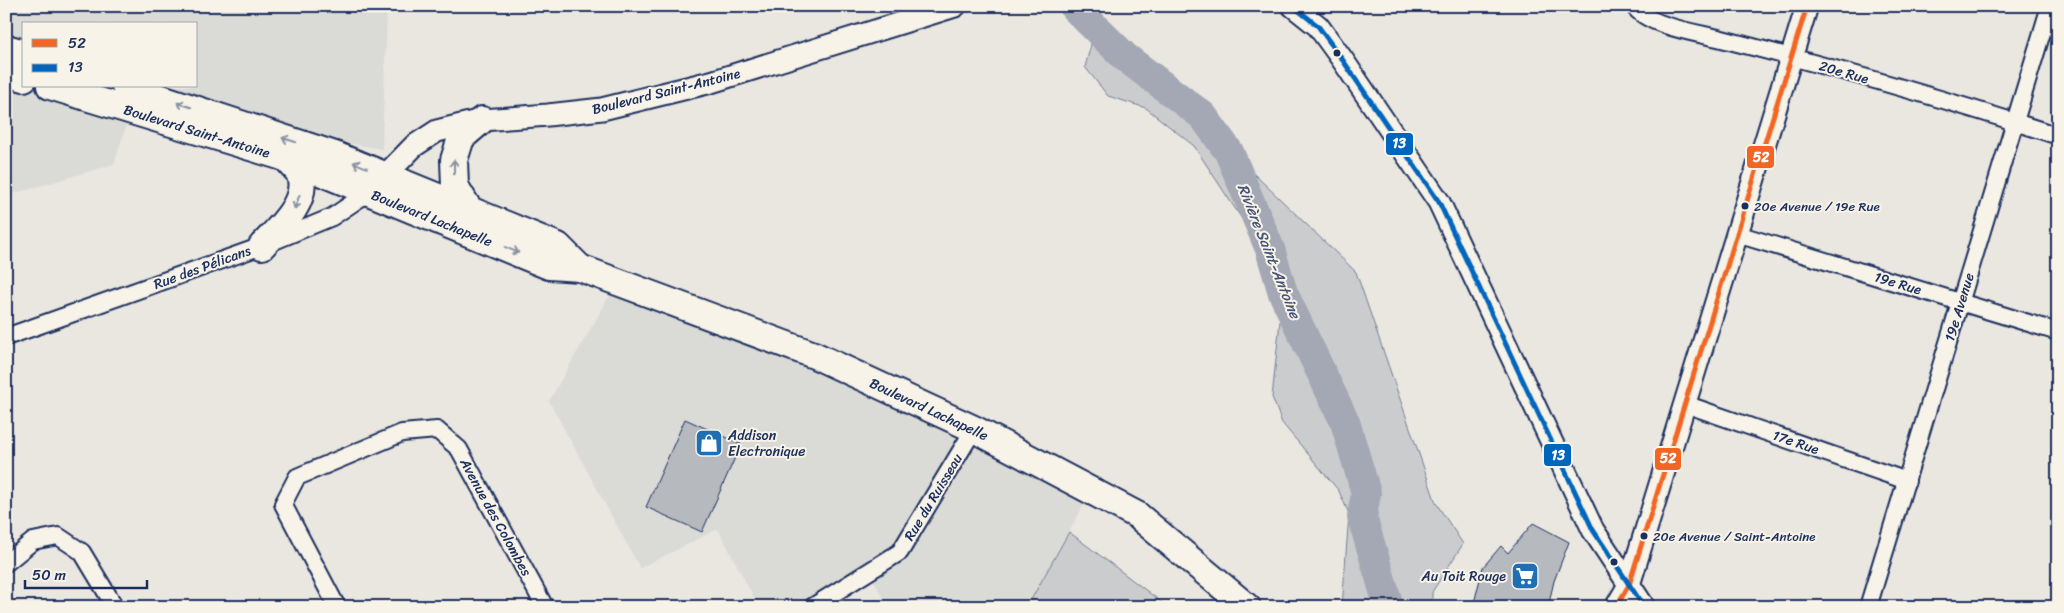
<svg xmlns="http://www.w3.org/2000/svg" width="2064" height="613" font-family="Sriracha,sans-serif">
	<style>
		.built { fill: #dadad6 }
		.green { fill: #cbcccd; stroke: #737e96 }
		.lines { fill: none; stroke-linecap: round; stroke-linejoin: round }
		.river { stroke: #a3a8b4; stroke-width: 30 }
		.building { fill: #b6babf; stroke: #1b2f5e }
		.minor-casing { stroke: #1b2f5e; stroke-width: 20 }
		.tertiary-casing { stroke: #1b2f5e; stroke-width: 25 }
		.primary-casing { stroke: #1b2f5e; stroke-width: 30 }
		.minor { stroke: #f7f3e8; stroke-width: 16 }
		.tertiary { stroke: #f7f3e8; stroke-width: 21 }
		.primary { stroke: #f7f3e8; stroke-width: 26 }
		.bus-1-casing { stroke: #f7f3e8; stroke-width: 9 }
		.bus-2-casing { stroke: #f7f3e8; stroke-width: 9 }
		.bus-1 { stroke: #f26522; stroke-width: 5 }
		.bus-2 { stroke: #0065bd; stroke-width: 5 }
		.oneway { stroke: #8991a3 }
		.bus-dot { fill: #1b2f5e; stroke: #f7f3e8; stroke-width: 2 }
		.labels { text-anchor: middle; stroke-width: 4; stroke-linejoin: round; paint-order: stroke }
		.bus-label { font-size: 13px; fill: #1b2f5e; stroke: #f7f3e8; text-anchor: start }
		.street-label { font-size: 14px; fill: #1b2f5e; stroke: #f7f3e8 }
		.poi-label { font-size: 14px; fill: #1b2f5e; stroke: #f7f3e8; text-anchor: start }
		.water-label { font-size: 15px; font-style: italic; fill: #445378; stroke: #f7f3e8 }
		.line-badge { stroke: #f7f3e8; stroke-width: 2 }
		.badge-label { font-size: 14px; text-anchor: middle; font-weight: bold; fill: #fff }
	</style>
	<rect width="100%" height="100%" fill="#eae7e0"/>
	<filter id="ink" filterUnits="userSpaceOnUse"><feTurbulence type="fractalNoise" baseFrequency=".02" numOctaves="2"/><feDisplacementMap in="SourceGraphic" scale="10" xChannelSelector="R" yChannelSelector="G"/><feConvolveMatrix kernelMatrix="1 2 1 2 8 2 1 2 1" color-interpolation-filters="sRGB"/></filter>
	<g filter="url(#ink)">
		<g class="built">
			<polygon points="6,6 373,6 387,11 382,149 301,135 151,86 196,86 196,24 24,24 24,86 139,86 114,164 6,196"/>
			<polygon points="621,276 1052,471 1086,501 1027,607 888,607 869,571 806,607 759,607 718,529 640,568 549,401"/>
		</g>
		<g class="green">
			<polygon points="1093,37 1179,102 1356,272 1436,503 1463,544 1432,592 1432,607 1342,607 1349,514 1339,491 1282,423 1272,397 1284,283 1194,146 1146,108 1108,96 1085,67"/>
			<polygon points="1069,532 1168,607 1027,607"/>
		</g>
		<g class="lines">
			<polyline class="river" points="1075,8 1125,57 1203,116 1229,152 1270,249 1283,293 1345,422 1366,493 1362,517 1389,607"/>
		</g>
		<g class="building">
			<polygon points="685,419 741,444 702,532 646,507"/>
			<polygon points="1533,523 1569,542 1554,581 1548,607 1473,607 1483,567 1501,546 1508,553"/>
		</g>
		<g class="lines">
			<g class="minor-casing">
				<g id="minor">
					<path d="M1634 6C1646 25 1696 33 1718 38 1832 67 1946 99 2058 136"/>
					<polyline points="1737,234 2058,332"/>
					<polyline points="6,337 262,246 332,217 369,192"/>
					<polyline points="1685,404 1907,481"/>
					<polyline points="6,563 33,541 58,536 82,552 115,607"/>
					<polyline points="337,607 283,504 297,477 402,433 437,430 459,449 545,607"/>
					<polyline points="812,607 900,552 974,429"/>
					<polyline points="1868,607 2050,6"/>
				</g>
			</g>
			<g class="tertiary-casing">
				<g id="tertiary">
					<polyline points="1293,6 1318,26 1342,59 1439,202 1593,530 1644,607"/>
					<polyline points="375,186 414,146 437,131 482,120 548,115 602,109 711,82 955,6"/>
					<polyline points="1616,607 1629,585 1807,6"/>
				</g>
			</g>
			<g class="primary-casing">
				<g id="primary">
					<polyline points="6,48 24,53"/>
					<polyline points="6,73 24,78"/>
					<polyline points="50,86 286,158 549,266 580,268 814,355 974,429 1137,515 1247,607"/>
					<polyline points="125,86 335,155 558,246 580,268"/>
					<polyline points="470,211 455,186 454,160 461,138 482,120"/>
					<path d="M262 246C278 229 311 200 299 173 296 168 290 163 286 158"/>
				</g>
			</g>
			<use href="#minor" class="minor"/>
			<use href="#tertiary" class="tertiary"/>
			<use href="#primary" class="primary"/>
			<g class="bus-1-casing">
				<polyline id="bus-1" points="1616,607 1629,585 1807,6"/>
			</g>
			<g class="bus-2-casing">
				<polyline id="bus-2" points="1293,6 1318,26 1342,59 1439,202 1593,530 1644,607"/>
			</g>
			<use href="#bus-1" class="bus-1"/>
			<use href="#bus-2" class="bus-2"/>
		</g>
		<defs><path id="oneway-shaft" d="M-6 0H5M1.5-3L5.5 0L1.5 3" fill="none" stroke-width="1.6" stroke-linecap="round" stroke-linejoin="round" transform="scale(1.25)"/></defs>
		<g class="oneway">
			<use href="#oneway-shaft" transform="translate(184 105) rotate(-162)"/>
			<use href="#oneway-shaft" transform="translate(289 140) rotate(-162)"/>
			<use href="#oneway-shaft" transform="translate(360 165) rotate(-158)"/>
			<use href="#oneway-shaft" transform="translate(454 167) rotate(-90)"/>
			<use href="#oneway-shaft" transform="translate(297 202) rotate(110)"/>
			<use href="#oneway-shaft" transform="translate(512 250) rotate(22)"/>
		</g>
	</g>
	<defs>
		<g id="shop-square" transform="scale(1.4375)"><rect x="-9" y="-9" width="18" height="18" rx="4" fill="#1f6fb2" stroke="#f7f3e8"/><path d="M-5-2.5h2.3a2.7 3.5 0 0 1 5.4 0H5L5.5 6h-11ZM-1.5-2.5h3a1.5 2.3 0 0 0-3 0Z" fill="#fff"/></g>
		<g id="supermarket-square" transform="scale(1.4375)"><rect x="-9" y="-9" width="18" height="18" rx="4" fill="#1f6fb2" stroke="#f7f3e8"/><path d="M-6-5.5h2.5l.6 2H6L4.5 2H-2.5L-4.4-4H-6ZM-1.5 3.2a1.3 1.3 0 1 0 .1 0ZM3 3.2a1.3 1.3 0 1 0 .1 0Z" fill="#fff"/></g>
	</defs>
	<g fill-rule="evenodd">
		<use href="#shop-square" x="709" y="443"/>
		<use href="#supermarket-square" x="1525" y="576"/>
	</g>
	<g class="bus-dot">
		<circle cx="1337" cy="53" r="4.5"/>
		<circle cx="1745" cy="206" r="4.5"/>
		<circle cx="1644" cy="536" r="4.5"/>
		<circle cx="1614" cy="562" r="4.5"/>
	</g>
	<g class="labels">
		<g class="bus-label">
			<text x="1754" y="211">20e Avenue / 19e Rue</text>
			<text x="1653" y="541">20e Avenue / Saint-Antoine</text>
		</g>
		<g class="street-label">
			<text transform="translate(1844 72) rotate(16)" y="5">20e Rue</text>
			<text transform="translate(666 91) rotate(-14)" y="5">Boulevard Saint-Antoine</text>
			<text transform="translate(197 131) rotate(17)" y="5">Boulevard Saint-Antoine</text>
			<text transform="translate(432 218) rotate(22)" y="5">Boulevard Lachapelle</text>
			<text transform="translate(202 267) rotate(-20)" y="5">Rue des Pélicans</text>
			<text transform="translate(1898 283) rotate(17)" y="5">19e Rue</text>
			<text transform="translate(1959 307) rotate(-73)" y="5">19e Avenue</text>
			<text transform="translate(929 409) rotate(25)" y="5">Boulevard Lachapelle</text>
			<text transform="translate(1796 442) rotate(19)" y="5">17e Rue</text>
			<text transform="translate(933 497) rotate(-59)" y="5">Rue du Ruisseau</text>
			<text transform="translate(496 517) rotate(61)" y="5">Avenue des Colombes</text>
		</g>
		<g class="poi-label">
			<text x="728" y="440">Addison<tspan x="728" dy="16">Electronique</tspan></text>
			<text x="1506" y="581" text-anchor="end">Au Toit Rouge</text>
		</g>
		<g class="water-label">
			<text transform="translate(1269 251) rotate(68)" y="5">Rivière Saint-Antoine</text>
		</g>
	</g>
	<g class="line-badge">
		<rect x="1385" y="132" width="29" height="24" rx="5" fill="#0065bd"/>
		<rect x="1746" y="145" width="29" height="24" rx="5" fill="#f26522"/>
		<rect x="1543" y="443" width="29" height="24" rx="5" fill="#0065bd"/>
		<rect x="1654" y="447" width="28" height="24" rx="5" fill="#f26522"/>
	</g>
	<g class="badge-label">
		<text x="1399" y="148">13</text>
		<text x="1761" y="162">52</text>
		<text x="1558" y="460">13</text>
		<text x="1668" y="463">52</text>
	</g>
	<rect width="2064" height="613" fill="none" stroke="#f7f3e8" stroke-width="25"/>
	<rect x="12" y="12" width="2039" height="588" fill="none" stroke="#1b2f5e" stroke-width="2" filter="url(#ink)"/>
	<rect x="22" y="22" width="175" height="65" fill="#f7f3e8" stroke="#9fa5b1"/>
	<rect x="32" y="39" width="25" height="8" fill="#f26522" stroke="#9fa5b1"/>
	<text x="68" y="48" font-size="15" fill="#1b2f5e">52</text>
	<rect x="32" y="64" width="25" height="8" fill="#0065bd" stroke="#9fa5b1"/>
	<text x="68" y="72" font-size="15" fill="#1b2f5e">13</text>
	<path d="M25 580v8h122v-8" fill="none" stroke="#1b2f5e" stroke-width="2.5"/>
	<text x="32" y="580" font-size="15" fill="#1b2f5e" stroke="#f7f3e8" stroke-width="4" paint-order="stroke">50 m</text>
</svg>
